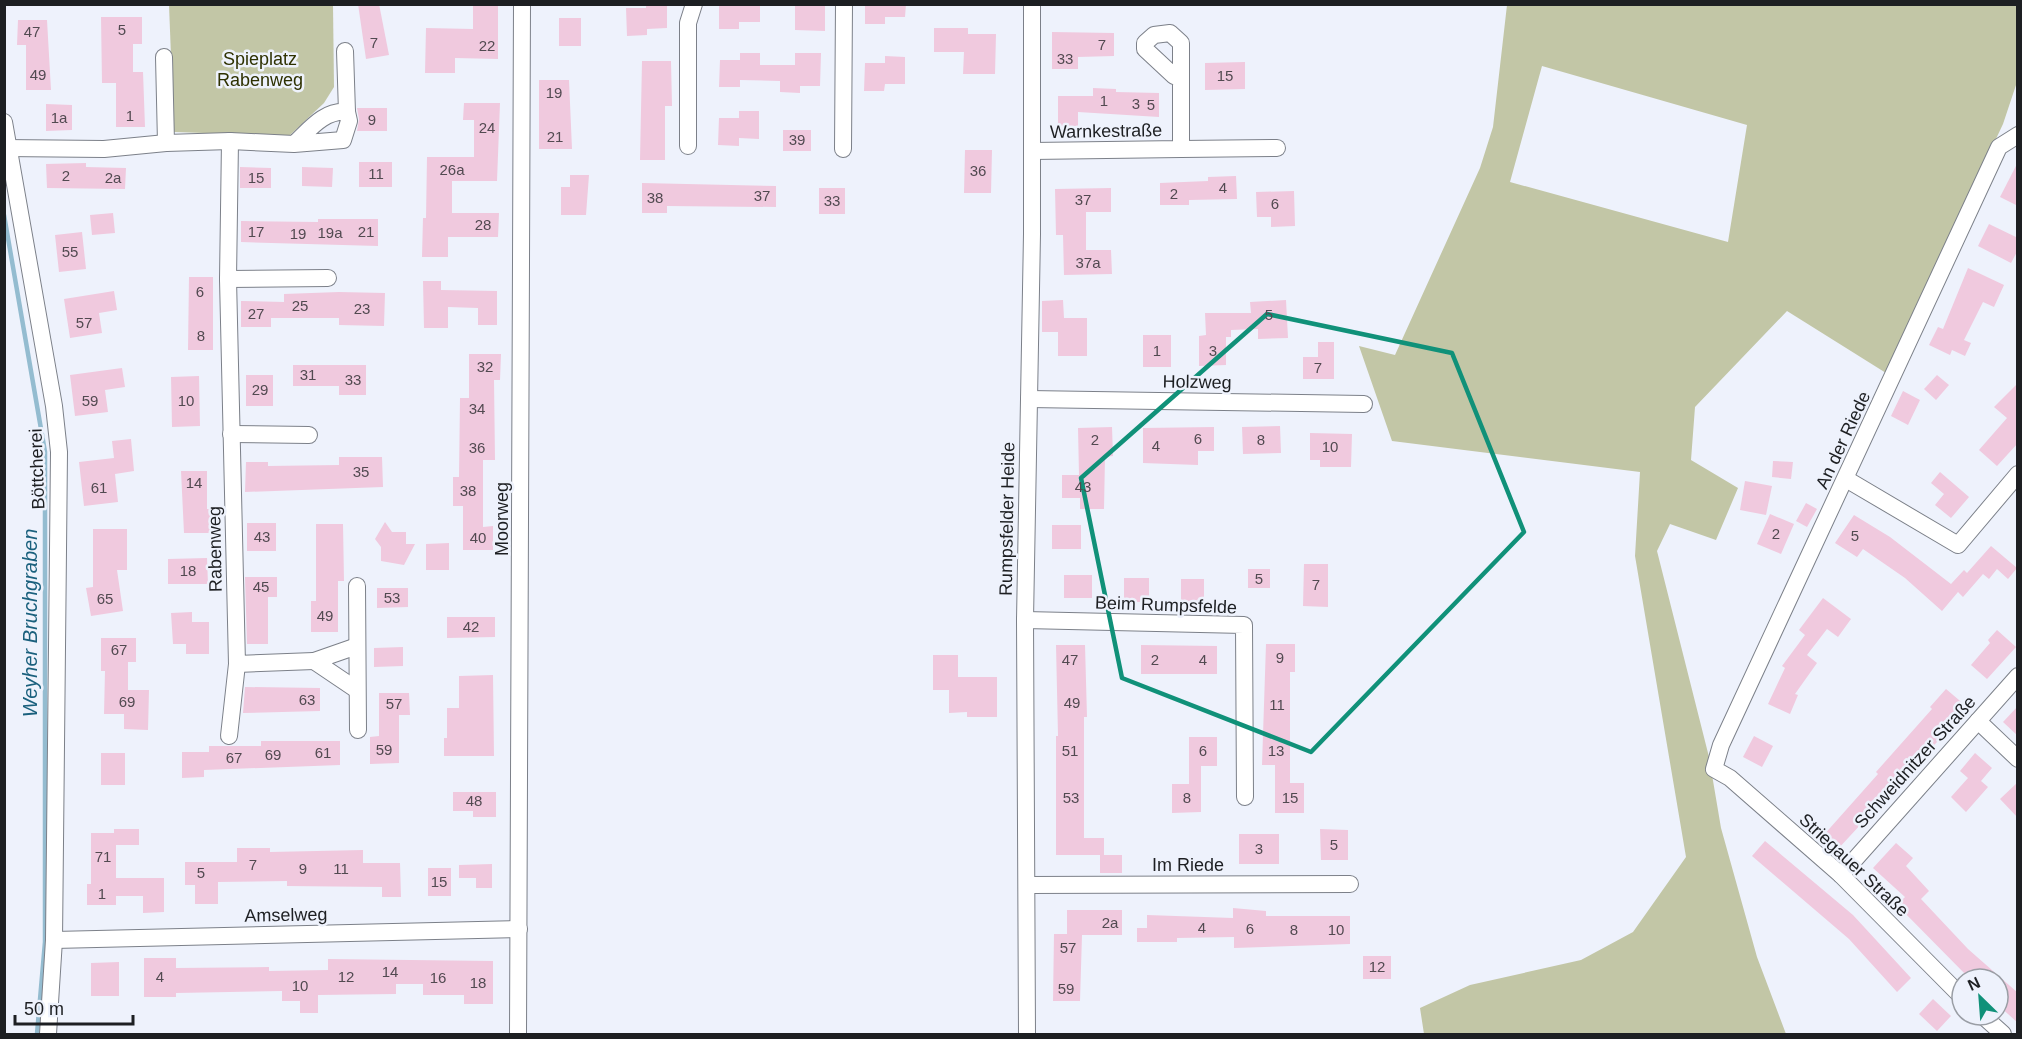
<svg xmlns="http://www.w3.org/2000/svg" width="2022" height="1039" font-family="Helvetica,sans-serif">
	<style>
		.green { fill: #c2c6a6; fill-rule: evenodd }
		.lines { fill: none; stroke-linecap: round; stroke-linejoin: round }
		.stream { stroke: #94bcd0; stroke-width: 4.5 }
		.building { fill: #f0c9de }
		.minor-casing { stroke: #7c8089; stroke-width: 18 }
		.minor { stroke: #fff; stroke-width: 16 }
		.marked { fill: none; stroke: #109179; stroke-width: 4.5; stroke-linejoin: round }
		.labels { text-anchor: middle; stroke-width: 5; stroke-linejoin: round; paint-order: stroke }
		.number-label { font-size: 15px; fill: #524a51 }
		.park-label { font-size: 18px; fill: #2e3101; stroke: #eef2fc }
		.street-label { font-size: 18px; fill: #1d1f22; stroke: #eef2fc }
		.water-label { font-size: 20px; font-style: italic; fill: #1a607d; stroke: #eef2fc }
	</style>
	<rect width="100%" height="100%" fill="#eef2fc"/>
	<g class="green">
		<polygon points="169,5 333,5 334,87 324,103 289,136 174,132"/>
		<path d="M1507 5H2017V82L2003 124 1886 373 1787 311 1695 407 1691 460 1738 488 1716 540 1670 524 1657 551 1709 757 1721 828 1757 957 1786 1034H1424L1420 1008 1470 985 1581 960 1633 932 1686 857 1635 556 1640 472 1392 441 1359 346 1395 355 1480 168 1493 127ZM1542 66 1747 125 1728 242 1510 182Z"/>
	</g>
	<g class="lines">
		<polyline class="stream" points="4,215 45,452 45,942 37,1034"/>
	</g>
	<g class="building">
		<polygon points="358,4 379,4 389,55 366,59"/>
		<polygon points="473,4 498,4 498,59 455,58 455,73 425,73 426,28 473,29"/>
		<polygon points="646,4 667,4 667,28 647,29 647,35 627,36 626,8 646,8"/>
		<polygon points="719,4 760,4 760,22 739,22 739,29 719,29"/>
		<polygon points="795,4 825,4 825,31 795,30"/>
		<polygon points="865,4 906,4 905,17 885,17 885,24 865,24"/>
		<polygon points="101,17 142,17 142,44 133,44 133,72 143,72 145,127 116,127 116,83 102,83"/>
		<rect x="559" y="18" width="22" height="28"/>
		<polygon points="18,20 47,20 51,90 26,90 26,45 17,45"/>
		<polygon points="934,28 968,28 968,34 996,34 995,74 963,74 964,52 934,52"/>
		<polygon points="1052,32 1114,33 1114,56 1078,57 1078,69 1052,69"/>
		<polygon points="740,53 760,53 760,65 795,65 795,53 821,53 820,86 800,86 800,93 780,92 780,81 740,80 740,87 719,87 720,60 740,60"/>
		<polygon points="885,56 905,57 905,84 885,84 884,91 864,91 865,63 885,63"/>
		<polygon points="642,61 671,61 672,106 665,106 665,160 640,160"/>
		<polygon points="1245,62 1245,89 1205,90 1205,63"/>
		<polygon points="539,80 569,80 572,149 539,149"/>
		<polygon points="1093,88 1116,89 1116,92 1159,93 1159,117 1078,112 1078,126 1058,126 1058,96 1093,96"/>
		<polygon points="464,103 500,103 497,181 452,181 452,213 499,213 498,237 448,237 448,257 422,257 423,218 426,218 427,157 474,157 474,120 463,120"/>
		<polygon points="46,104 72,105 72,130 46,131"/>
		<polygon points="357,108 387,108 387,131 357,131 359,119"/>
		<polygon points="739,111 759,111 759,139 739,138 739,146 718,145 719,118 739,118"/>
		<rect x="783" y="130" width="28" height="21"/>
		<polygon points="965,150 992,150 991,193 964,193"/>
		<rect x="359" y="162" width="33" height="25"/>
		<polygon points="2018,162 2018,206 2000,197"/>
		<polygon points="86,163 86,167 126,168 125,189 47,188 46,164"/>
		<polygon points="240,167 271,168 271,188 240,188"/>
		<polygon points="302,167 333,168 332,187 302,186"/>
		<polygon points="570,175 589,175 586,215 561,215 561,187 570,187"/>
		<polygon points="1236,176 1237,199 1189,200 1189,205 1160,205 1160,183 1208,181 1208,177"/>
		<polygon points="642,183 776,186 776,207 667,206 667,213 642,213"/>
		<rect x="819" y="188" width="26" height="26"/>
		<polygon points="1111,188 1111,212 1086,212 1086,250 1111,250 1112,274 1064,275 1063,235 1056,235 1055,189"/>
		<polygon points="1294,191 1295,226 1271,227 1271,217 1257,217 1256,192"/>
		<polygon points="113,213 115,233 92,235 90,215"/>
		<polygon points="318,219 378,219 378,246 241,242 241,221 318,222"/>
		<polygon points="1989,224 2018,238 2018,250 2011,263 1978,246"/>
		<polygon points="82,232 86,269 59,272 55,235"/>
		<polygon points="1968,268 2004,285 1994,307 1983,302 1964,340 1971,343 1965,356 1952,350 1950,355 1929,345 1938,327 1943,329"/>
		<polygon points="189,277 213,277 213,350 188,350"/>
		<polygon points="423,281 441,281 441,290 497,291 497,325 478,325 478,308 448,307 448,328 424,328"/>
		<polygon points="114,291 117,310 99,313 102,333 70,338 64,299"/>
		<polygon points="339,292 385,293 384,326 339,325 339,318 271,318 271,327 241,327 241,301 284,302 284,294"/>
		<polygon points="1063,300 1064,318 1087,318 1087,356 1058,356 1058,332 1042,332 1042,301"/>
		<polygon points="1286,300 1288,338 1258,339 1258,329 1231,330 1231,337 1226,337 1226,365 1199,366 1199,336 1206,335 1205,313 1251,313 1250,302"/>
		<rect x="1143" y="335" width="28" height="32"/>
		<polygon points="1318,342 1334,342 1334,379 1303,379 1303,357 1318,357"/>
		<polygon points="469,354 501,354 500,380 494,380 495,460 483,460 483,527 493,526 493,550 463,550 463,506 453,506 453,477 459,477 460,398 469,398"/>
		<polygon points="293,365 366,365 366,395 339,395 339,386 293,386"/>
		<polygon points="122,368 125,387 105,390 108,412 75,416 70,375"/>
		<rect x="246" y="375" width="27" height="31"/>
		<polygon points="1937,375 1949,385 1936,400 1924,389"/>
		<polygon points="199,376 200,426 172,427 171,377"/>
		<polygon points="2018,383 2018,443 1997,466 1979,450 2007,418 1994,407"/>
		<polygon points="1903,391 1920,400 1908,425 1891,416"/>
		<polygon points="1280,426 1281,453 1243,454 1242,427"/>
		<polygon points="1112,427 1113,456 1105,457 1104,509 1080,509 1080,498 1062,498 1062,475 1079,475 1078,428"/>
		<polygon points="1214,427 1214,451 1198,451 1198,465 1143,463 1143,428"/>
		<polygon points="1310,433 1352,434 1351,467 1320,467 1320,460 1310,460"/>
		<polygon points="131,439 134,471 115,474 118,502 84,506 79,462 114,458 112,441"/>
		<polygon points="339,457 382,457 383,487 245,492 246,462 268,462 268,466 339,465"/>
		<polygon points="1773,461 1793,462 1791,479 1772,477"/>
		<polygon points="181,471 207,471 207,509 212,509 212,533 184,533"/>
		<polygon points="1940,472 1969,497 1951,518 1935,505 1944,494 1931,483"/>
		<polygon points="1745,481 1772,486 1766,515 1740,510"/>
		<polygon points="1806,503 1817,509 1807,527 1796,521"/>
		<polygon points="1770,514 1794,524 1781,554 1757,544"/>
		<polygon points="1854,515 1890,537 1951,584 1964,570 1967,573 1991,546 2017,568 2008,579 1997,569 1989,579 1983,574 1963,597 1958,592 1942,611 1905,578 1863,549 1857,557 1835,543"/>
		<polygon points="385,522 392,532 406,532 406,544 415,544 404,565 381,561 381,547 375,539"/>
		<rect x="247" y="523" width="29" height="28"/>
		<polygon points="316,524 343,524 344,581 338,581 338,632 311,632 311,601 316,601"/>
		<rect x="1052" y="525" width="29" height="24"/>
		<polygon points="93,529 127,529 127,570 117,570 123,611 91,616 86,588 93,587"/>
		<polygon points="449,543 449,570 426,570 426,544"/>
		<polygon points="207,558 208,584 168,584 168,559"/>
		<polygon points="1304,564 1328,564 1328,607 1303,606"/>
		<rect x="1248" y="569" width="22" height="19"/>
		<rect x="1064" y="575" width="28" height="23"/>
		<polygon points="245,577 277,577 277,597 268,597 268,644 247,644"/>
		<rect x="1124" y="578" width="25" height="24"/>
		<polygon points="1181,579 1204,579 1204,601 1181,602"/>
		<polygon points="377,588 408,588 408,607 377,608"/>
		<polygon points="1823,598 1851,619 1838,637 1827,629 1807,655 1817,663 1795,694 1798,695 1790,714 1768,704 1785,668 1782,666 1805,635 1799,630"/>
		<polygon points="192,612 192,622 209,622 209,654 186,654 186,644 173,644 171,613"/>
		<polygon points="447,617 495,617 495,637 447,638"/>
		<polygon points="1997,630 2016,647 1987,679 1971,665 1990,643 1988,640"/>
		<polygon points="101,638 136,638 136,662 128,662 128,690 149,690 148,730 124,729 124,714 104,714 105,671 101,671"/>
		<polygon points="1266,644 1295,644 1295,672 1290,672 1290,783 1304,783 1304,813 1275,813 1275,765 1262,765"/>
		<polygon points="1056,645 1085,645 1087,717 1084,717 1084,838 1104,838 1104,855 1122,855 1122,873 1100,873 1100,855 1056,855 1056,736 1058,736"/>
		<polygon points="1141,645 1217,646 1217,674 1141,674"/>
		<polygon points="403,647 403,666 374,667 374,648"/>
		<polygon points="933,655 958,655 958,677 997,677 997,717 967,717 967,712 949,713 949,690 933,690"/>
		<polygon points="493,675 494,756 444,756 444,738 447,738 447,708 459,708 459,676"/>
		<polygon points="245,687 320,688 320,711 243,713"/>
		<polygon points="1946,689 1966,706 1937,742 1837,850 1822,837 1878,774 1876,772 1932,709 1930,707"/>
		<polygon points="379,693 409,693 410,715 399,715 399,763 370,764 370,737 379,736"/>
		<polygon points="2018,706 2018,736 2003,722"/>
		<polygon points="1754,736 1773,746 1762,767 1743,757"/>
		<polygon points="1189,737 1217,737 1217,766 1201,766 1201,812 1172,813 1172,784 1189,784"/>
		<polygon points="261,741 340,741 340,765 204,770 204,777 182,778 182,752 209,752 209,746 261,746"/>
		<rect x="101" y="753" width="24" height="32"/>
		<polygon points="1975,753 1992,768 1981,781 1988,787 1966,812 1951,797 1968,778 1960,771"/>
		<polygon points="2018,782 2018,818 2000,799"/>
		<polygon points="453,792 496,792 496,817 473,817 473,811 453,811"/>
		<polygon points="114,829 139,829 139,845 116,845 116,878 164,878 164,912 143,913 143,896 116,896 116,905 87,905 87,884 91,884 91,833 114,833"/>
		<polygon points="1320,829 1348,830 1348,860 1321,860"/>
		<rect x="1239" y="834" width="40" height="30"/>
		<polygon points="1765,841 1853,915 1911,978 1897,992 1849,939 1752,856"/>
		<polygon points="1896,843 1913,858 1906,866 1929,891 1921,899 1968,949 2018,993 2018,1023 1998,1005 1998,979 1970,979 1897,905 1905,897 1873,868"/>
		<polygon points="237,848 270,848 270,852 363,850 363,863 400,863 401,897 382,897 382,887 287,886 287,881 218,882 218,904 195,904 195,885 185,885 185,862 237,862"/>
		<polygon points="492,864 492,888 476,888 476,878 459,878 459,865"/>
		<rect x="428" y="868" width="23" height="28"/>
		<polygon points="1233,908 1266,911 1266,916 1350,916 1350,944 1234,948 1234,937 1177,938 1177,942 1137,942 1137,928 1147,928 1147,915 1233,918"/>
		<polygon points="1067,910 1122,910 1122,935 1082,935 1080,1001 1053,1001 1054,934 1067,934"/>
		<rect x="1363" y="956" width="28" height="23"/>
		<polygon points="144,958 176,958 176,968 269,967 269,971 328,970 328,959 493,961 493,1004 464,1004 464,995 423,995 423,984 396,984 396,994 318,995 318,1013 300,1013 300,1001 282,1001 282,991 176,993 176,997 144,997"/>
		<polygon points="119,962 119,996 91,996 91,963"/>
		<polygon points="1933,999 1951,1016 1937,1031 1919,1014"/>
	</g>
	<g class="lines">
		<g class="minor-casing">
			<g id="minor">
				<polyline points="345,51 347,112"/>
				<polyline points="164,57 166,143"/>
				<polyline points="4,122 54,406 59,452 54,940 48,1034"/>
				<polyline points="230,141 228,279 237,664 314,661"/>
				<polyline points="688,146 688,23 694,4"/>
				<path d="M4 148 104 149 166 143 230 141 294 144 343 140 349 121 347 112C324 110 310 129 294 144"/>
				<polyline points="843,149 844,4"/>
				<polyline points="1181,149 1277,148"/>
				<polyline points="1032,151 1181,149 1181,43 1170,33 1154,35 1145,43 1145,49 1174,76 1180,77"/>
				<polyline points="228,279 328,278"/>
				<polyline points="1029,399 1364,404"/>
				<polyline points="231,434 309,435"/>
				<polyline points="1846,479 1958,545 2018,474"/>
				<polyline points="357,586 358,730"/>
				<polyline points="1025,620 1244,625 1245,797"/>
				<polyline points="357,690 314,661 357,646"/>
				<polyline points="1978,721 2018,759"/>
				<polyline points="229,736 237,664"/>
				<polyline points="1841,875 2018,676"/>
				<polyline points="1027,885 1350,884"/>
				<polyline points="54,940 519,929"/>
				<polyline points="1962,997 1841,875 1730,778 1714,769 1721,745 1999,147 2018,135"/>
				<polyline points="1982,1015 2003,1034"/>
				<polyline points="518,1034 522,4"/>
				<polyline points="1027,1034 1025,620 1032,234 1032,4"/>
			</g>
		</g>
		<use href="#minor" class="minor"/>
	</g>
	<path class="marked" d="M1267 314 1452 353 1524 532 1311 752 1122 678 1081 478Z"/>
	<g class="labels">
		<g class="number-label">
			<text x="122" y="35">5</text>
			<text x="32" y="37">47</text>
			<text x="374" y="48">7</text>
			<text x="1102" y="50">7</text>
			<text x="487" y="51">22</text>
			<text x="1065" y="64">33</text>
			<text x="38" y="80">49</text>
			<text x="1225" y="81">15</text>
			<text x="554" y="98">19</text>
			<text x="1104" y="106">1</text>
			<text x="1136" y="109">3</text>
			<text x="1151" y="110">5</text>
			<text x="130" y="121">1</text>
			<text x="59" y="123">1a</text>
			<text x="372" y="125">9</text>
			<text x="487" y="133">24</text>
			<text x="555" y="142">21</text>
			<text x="797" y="145">39</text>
			<text x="452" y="175">26a</text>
			<text x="978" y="176">36</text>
			<text x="376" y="179">11</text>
			<text x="66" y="181">2</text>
			<text x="113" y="183">2a</text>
			<text x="256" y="183">15</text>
			<text x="1223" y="193">4</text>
			<text x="1174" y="199">2</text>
			<text x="762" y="201">37</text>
			<text x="655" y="203">38</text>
			<text x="1083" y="205">37</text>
			<text x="832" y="206">33</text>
			<text x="1275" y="209">6</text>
			<text x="483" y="230">28</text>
			<text x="256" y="237">17</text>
			<text x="366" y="237">21</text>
			<text x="330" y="238">19a</text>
			<text x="298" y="239">19</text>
			<text x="70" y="257">55</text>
			<text x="1088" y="268">37a</text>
			<text x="200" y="297">6</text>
			<text x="300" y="311">25</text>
			<text x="362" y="314">23</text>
			<text x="256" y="319">27</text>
			<text x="1269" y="320">5</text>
			<text x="84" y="328">57</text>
			<text x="201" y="341">8</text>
			<text x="1157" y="356">1</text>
			<text x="1213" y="356">3</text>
			<text x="485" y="372">32</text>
			<text x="1318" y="373">7</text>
			<text x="308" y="380">31</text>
			<text x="353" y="385">33</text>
			<text x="260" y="395">29</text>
			<text x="90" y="406">59</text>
			<text x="186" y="406">10</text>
			<text x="477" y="414">34</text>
			<text x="1198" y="444">6</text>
			<text x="1095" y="445">2</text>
			<text x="1261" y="445">8</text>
			<text x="1156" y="451">4</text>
			<text x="1330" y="452">10</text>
			<text x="477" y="453">36</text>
			<text x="361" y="477">35</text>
			<text x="194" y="488">14</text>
			<text x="1083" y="492">43</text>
			<text x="99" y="493">61</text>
			<text x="468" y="496">38</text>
			<text x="1776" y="539">2</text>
			<text x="1855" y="541">5</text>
			<text x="262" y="542">43</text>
			<text x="478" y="543">40</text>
			<text x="188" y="576">18</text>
			<text x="1259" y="584">5</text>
			<text x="1316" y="590">7</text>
			<text x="261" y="592">45</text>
			<text x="392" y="603">53</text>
			<text x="105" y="604">65</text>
			<text x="325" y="621">49</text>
			<text x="471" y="632">42</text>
			<text x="119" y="655">67</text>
			<text x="1280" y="663">9</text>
			<text x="1070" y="665">47</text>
			<text x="1155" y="665">2</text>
			<text x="1203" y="665">4</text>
			<text x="307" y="705">63</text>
			<text x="127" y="707">69</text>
			<text x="1072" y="708">49</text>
			<text x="394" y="709">57</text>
			<text x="1277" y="710">11</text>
			<text x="384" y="755">59</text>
			<text x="1070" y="756">51</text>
			<text x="1203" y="756">6</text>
			<text x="1276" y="756">13</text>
			<text x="323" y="758">61</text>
			<text x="273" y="760">69</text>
			<text x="234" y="763">67</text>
			<text x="1071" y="803">53</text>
			<text x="1187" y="803">8</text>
			<text x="1290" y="803">15</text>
			<text x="474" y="806">48</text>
			<text x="1334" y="850">5</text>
			<text x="1259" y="854">3</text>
			<text x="103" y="862">71</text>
			<text x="253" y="870">7</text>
			<text x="303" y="874">9</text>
			<text x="341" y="874">11</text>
			<text x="201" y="878">5</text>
			<text x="439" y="887">15</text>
			<text x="102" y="899">1</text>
			<text x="1110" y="928">2a</text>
			<text x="1202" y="933">4</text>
			<text x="1250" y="934">6</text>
			<text x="1294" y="935">8</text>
			<text x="1336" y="935">10</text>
			<text x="1068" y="953">57</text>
			<text x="1377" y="972">12</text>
			<text x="390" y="977">14</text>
			<text x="160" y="982">4</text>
			<text x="346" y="982">12</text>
			<text x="438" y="983">16</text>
			<text x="478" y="988">18</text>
			<text x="300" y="991">10</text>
			<text x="1066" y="994">59</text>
		</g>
		<g class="park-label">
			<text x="260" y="65">Spieplatz<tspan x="260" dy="21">Rabenweg</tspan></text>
		</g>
		<g class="street-label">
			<text transform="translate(1106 131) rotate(-1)" y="6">Warnkestraße</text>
			<text transform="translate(1197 382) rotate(1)" y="6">Holzweg</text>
			<text transform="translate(1843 440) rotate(-65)" y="6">An der Riede</text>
			<text transform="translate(37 469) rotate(-92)" y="6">Böttcherei</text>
			<text transform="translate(502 519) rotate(-90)" y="6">Moorweg</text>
			<text transform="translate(1007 519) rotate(-89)" y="6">Rumpsfelder Heide</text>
			<text transform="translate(215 549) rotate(-91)" y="6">Rabenweg</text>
			<text transform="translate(1166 605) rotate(2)" y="6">Beim Rumpsfelde</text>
			<text transform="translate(1915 762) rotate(-48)" y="6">Schweidnitzer Straße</text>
			<text x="1188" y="871">Im Riede</text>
			<text transform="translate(1854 865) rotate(43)" y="6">Striegauer Straße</text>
			<text transform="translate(286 915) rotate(-1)" y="6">Amselweg</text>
		</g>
		<g class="water-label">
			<text transform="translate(30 623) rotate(-90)" y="7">Weyher Bruchgraben</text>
		</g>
	</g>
	<rect width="2022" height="1039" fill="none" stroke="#1d1f22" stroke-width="12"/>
	<g transform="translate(1980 997) rotate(335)"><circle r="28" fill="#eef2fc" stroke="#9a9ea5" stroke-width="1.5"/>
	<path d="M0-4.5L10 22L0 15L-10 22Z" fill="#109179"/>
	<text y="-9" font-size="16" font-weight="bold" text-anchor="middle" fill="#1d1f22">N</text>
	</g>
	<path d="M15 1015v9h118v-9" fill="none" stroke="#1d1f22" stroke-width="3"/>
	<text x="24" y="1015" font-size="18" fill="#1d1f22" stroke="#eef2fc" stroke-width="4.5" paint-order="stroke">50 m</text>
</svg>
